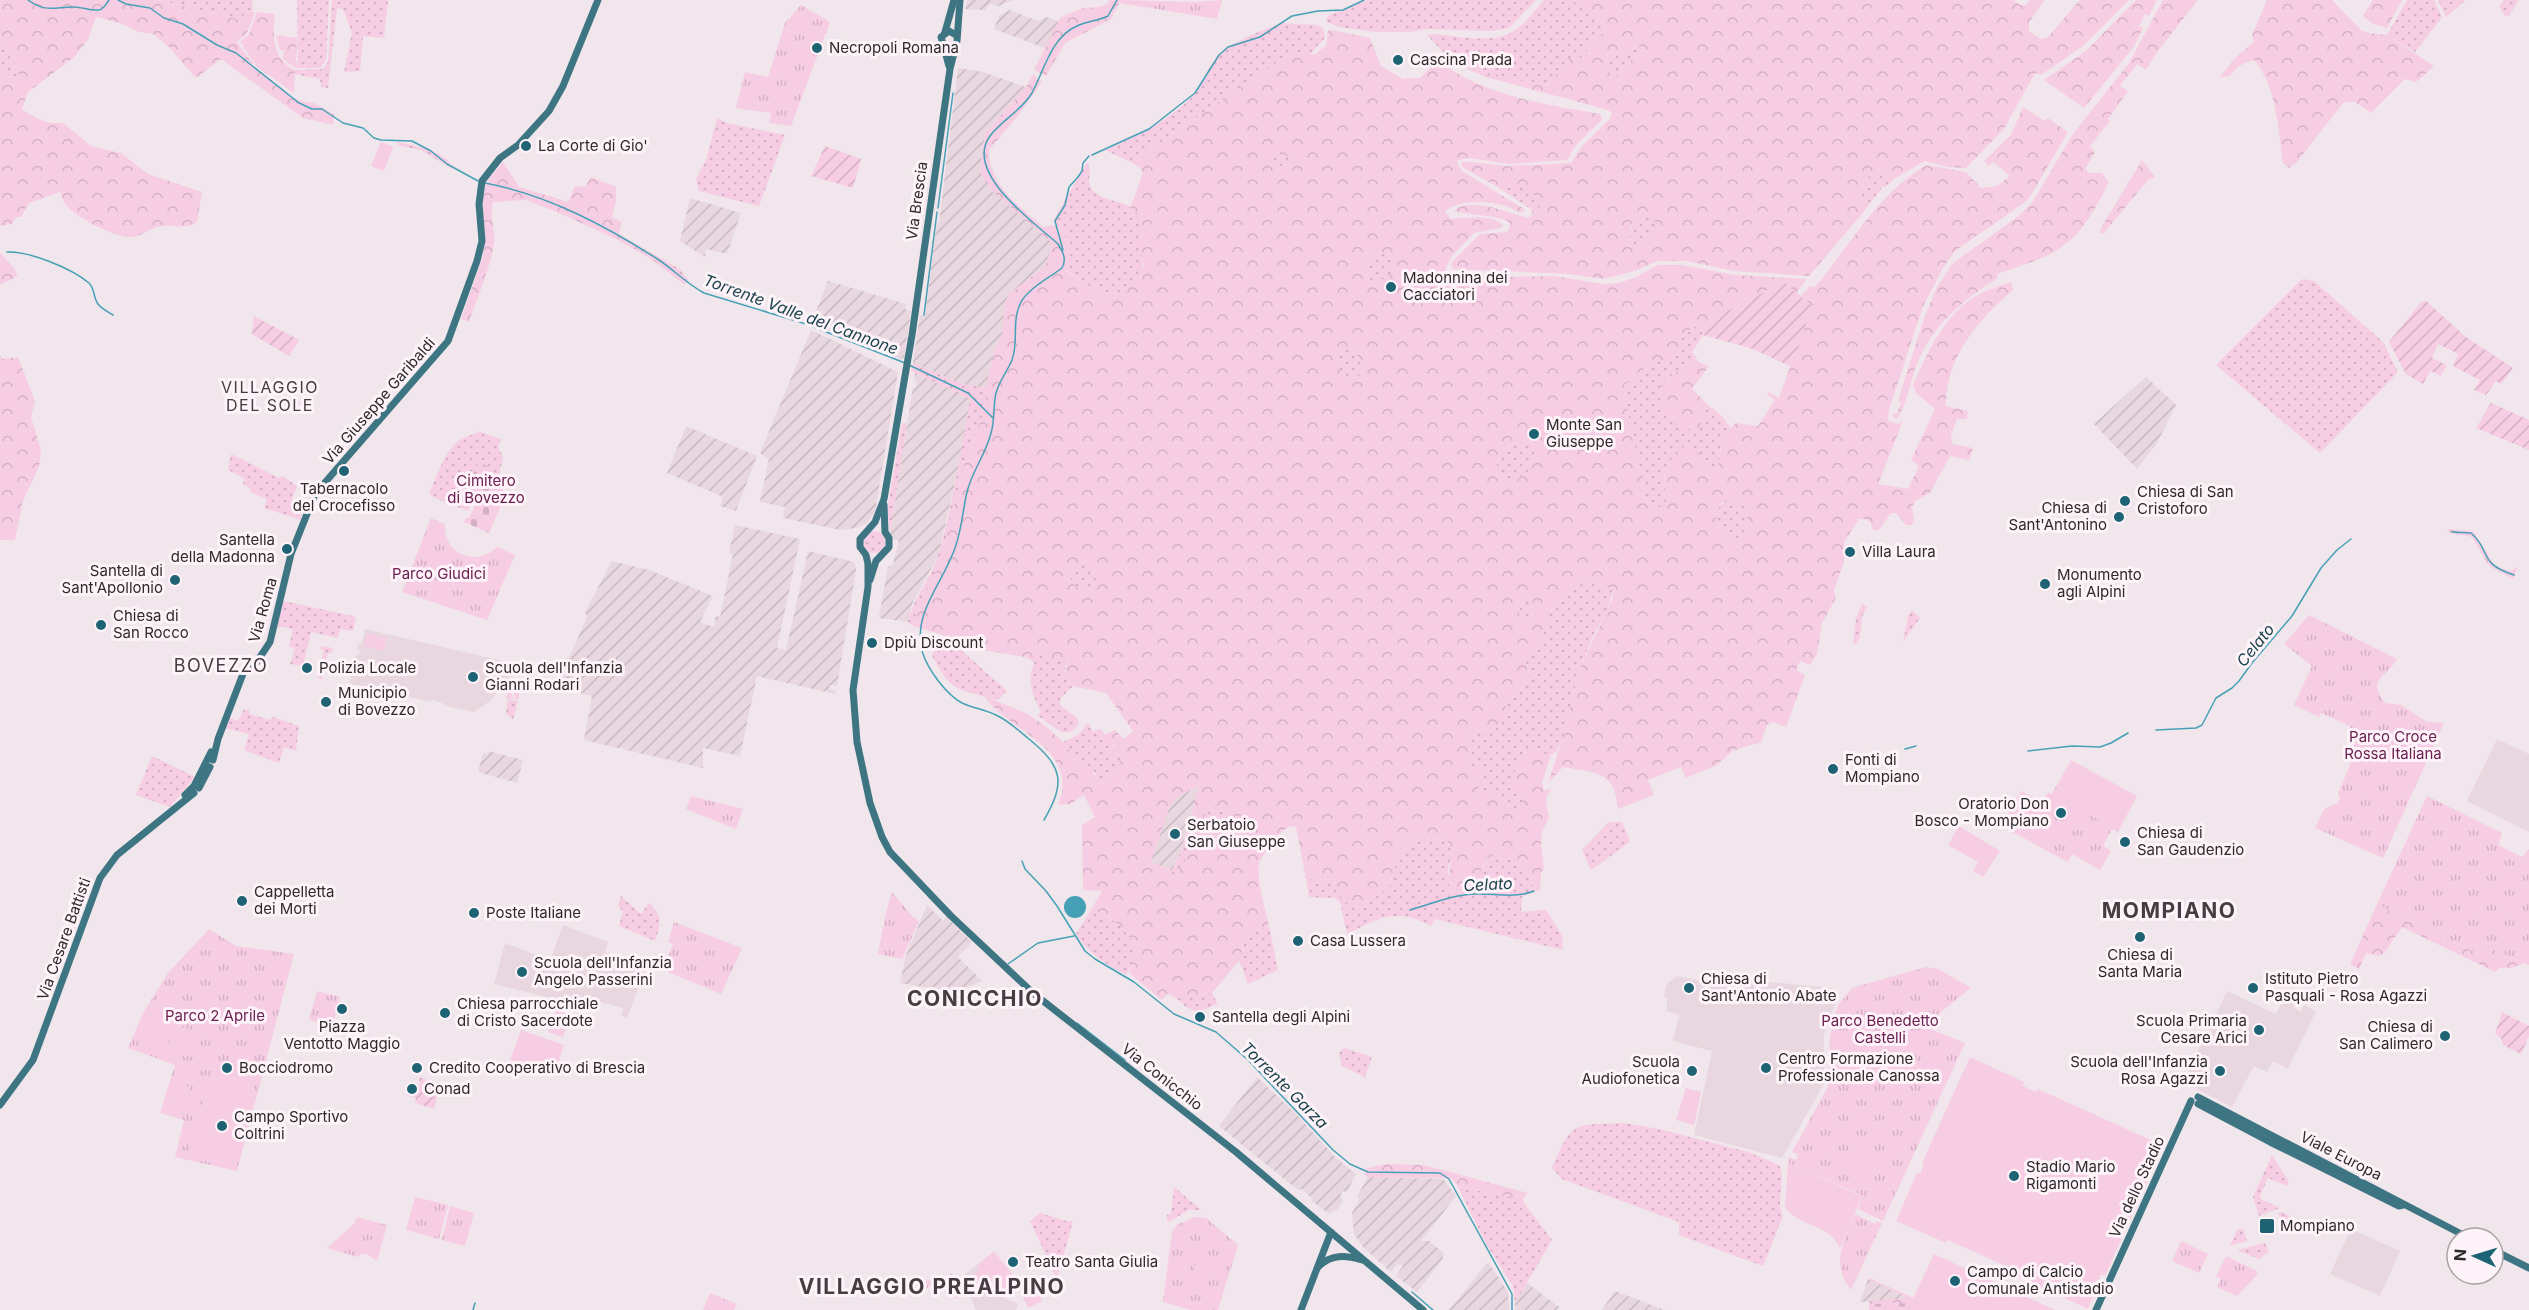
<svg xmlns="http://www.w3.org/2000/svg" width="2529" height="1310" font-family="Inter,sans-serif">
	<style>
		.built { fill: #e9d7e0 }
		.industrial { fill: url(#industrial-furrows) }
		.grass { fill: url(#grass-dots) }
		.forest { fill: url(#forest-crowns); fill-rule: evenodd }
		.cemetery { fill: url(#cemetery-stones) }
		.park { fill: url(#park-tufts) }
		.garden { fill: url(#garden-furrows) }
		.pitch { fill: #f7cde4 }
		.water { fill: #46a1b7 }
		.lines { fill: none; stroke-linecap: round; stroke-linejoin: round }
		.stream { stroke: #46a1b7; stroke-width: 1.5 }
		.secondary { stroke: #3e7583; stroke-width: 7 }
		.poi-dot { fill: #1d6373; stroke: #fdf3f8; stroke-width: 2 }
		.labels { text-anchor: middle; stroke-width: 6; stroke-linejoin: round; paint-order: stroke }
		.poi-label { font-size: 15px; fill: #2d2a2c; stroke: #fdf3f8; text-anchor: start }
		.street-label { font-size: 15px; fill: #2d2a2c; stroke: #fdf3f8 }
		.park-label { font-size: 15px; fill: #6b2051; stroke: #fdf3f8 }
		.water-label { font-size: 16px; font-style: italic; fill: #19434d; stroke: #fdf3f8 }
		.neighbourhood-label { font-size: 16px; letter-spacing: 1.5px; fill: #453d41; stroke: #fdf3f8 }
		.quarter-label { font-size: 18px; letter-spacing: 1.5px; fill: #453d41; stroke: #fdf3f8 }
		.district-label { font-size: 21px; font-weight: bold; letter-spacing: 1.5px; fill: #453d41; stroke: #fdf3f8 }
	</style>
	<defs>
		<pattern id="industrial-furrows" width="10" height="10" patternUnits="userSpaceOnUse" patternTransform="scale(1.5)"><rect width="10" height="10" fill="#e9d7e0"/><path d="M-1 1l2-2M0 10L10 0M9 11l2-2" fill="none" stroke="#c8b9c0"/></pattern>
		<pattern id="grass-dots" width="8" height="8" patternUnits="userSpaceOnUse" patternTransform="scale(1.5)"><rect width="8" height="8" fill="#f7cde4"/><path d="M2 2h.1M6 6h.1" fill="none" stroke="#d4b0c4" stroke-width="1.8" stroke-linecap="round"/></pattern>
		<pattern id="forest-crowns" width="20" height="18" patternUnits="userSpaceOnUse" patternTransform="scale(1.5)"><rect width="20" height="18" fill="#f7cde4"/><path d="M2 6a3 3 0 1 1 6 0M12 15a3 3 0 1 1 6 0" fill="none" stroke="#d4b0c4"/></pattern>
		<pattern id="cemetery-stones" width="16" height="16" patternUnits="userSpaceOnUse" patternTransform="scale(1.5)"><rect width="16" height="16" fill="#f7cde4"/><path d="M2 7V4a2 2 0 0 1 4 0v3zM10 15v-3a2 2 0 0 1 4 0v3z" fill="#d4b0c4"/></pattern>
		<pattern id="park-tufts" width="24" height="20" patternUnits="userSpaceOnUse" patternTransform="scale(1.5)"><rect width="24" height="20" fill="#f7cde4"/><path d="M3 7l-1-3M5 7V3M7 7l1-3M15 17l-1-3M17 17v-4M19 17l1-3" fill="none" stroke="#d4b0c4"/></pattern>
		<pattern id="garden-furrows" width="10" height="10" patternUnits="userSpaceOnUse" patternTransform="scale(1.5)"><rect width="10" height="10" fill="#f7cde4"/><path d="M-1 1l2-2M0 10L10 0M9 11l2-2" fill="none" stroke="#d4b0c4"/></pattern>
	</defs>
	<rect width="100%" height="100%" fill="#f0e6eb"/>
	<g class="built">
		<polygon points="365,629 443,647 519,665 490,701 474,712 446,706 440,702 432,700 431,702 357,685 349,685 356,655 359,655 360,651 357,650 358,643 362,643"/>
		<polygon points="2497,739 2529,754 2529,832 2467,801"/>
		<polygon points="563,925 608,942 605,952 647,966 627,1018 621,1015 623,1008 586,998 583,1006 494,984 505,943 550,960"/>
		<polygon points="1677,976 1725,986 1727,978 1832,988 1837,991 1837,1000 1824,1034 1824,1082 1821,1089 1782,1158 1694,1135 1712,1051 1673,1041 1679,1015 1667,1011 1667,998 1664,997 1667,984"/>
		<polygon points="2227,991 2276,1014 2285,996 2296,1001 2293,1007 2301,1012 2304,1005 2316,1011 2288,1069 2273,1061 2267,1072 2254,1066 2232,1107 2184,1082 2205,1036 2209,1038 2212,1032 2209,1029"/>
		<polygon points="2351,1229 2400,1251 2380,1296 2330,1274"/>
		<polygon points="977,1265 999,1293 996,1294 1018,1304 1016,1310 976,1310 961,1277"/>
	</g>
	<g class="industrial">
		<polygon points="967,0 1013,0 999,6 990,4 985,10 965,9"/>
		<polygon points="1009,10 1038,21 1048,17 1059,22 1053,35 1044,48 994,29 999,16"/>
		<polygon points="958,68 983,72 1026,87 985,133 980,172 991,190 1053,244 1045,267 1010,293 1005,302 1002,334 993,356 986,388 962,384 913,363 920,315 925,315 937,222 939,222 942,199"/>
		<polygon points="690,198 741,213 727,254 706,249 705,257 680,241"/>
		<polygon points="828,281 906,304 905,309 911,312 904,357 901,359 811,324"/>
		<polygon points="811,330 898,372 875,512 866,524 856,528 841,530 783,518 785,507 760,502 769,459 760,453"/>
		<polygon points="915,373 971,398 958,470 938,556 912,604 908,622 880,618 879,616 888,567 893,564 899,541 893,539 890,532 913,387 916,387 917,381 914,380"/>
		<polygon points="2146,377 2176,405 2156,445 2137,469 2094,424"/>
		<polygon points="686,426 757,456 736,511 720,506 723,497 667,473"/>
		<polygon points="735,525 800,539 777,648 786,650 808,551 854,562 856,570 837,686 830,685 829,689 836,690 835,694 757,676 740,756 703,748 703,768 584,740 592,696 560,688 566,658 569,658 571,653 587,617 585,612 612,561 649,570 713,596 700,622 714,627 716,616 720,617 733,554 729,553"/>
		<polygon points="488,751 523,760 517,783 478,772 483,753 487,754"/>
		<polygon points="1199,786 1182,848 1172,871 1150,862 1170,805 1178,796"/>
		<polygon points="927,905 943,921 946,917 972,942 958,957 982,981 954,992 900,983 906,955"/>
		<polygon points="1257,1077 1297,1115 1336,1158 1356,1174 1347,1192 1342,1191 1340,1197 1343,1200 1338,1209 1329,1214 1312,1201 1312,1198 1301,1189 1298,1190 1219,1126"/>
		<polygon points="1368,1177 1443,1179 1456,1196 1421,1241 1429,1241 1444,1253 1442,1260 1417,1292 1396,1276 1403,1266 1397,1264 1391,1272 1363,1247 1354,1234 1352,1213 1359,1200 1357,1196"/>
		<polygon points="1488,1262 1508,1292 1509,1310 1449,1310"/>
		<polygon points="1868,1279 1911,1299 1860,1302"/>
		<polygon points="1527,1283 1559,1307 1557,1310 1515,1310 1515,1303"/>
		<polygon points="1615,1291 1654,1306 1665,1310 1602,1310"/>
	</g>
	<g class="grass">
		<polygon points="158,0 252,0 253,11 245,12 242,20"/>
		<polygon points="297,0 329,0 326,60 320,68 296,68 298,59"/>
		<polygon points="332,0 388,0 384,38 363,36 360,71 344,72 352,33 343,9 337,8 328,88 321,87 320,79 294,74 295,70 323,69 328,62"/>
		<polygon points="1367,0 1536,0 1509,28 1490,31 1428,29 1409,32 1377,32 1339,27 1327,22 1326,19 1329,15"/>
		<path d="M1544 0H1572L1607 28 1580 59 1563 65C1558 75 1554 84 1542 86L1458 65 1451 60 1427 35C1436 33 1449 36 1459 37 1508 42 1514 36 1544 0Z"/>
		<polygon points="2407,0 2434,0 2442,17 2415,52 2387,35"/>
		<polygon points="2438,0 2466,0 2446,17"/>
		<polygon points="2504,0 2519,0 2509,16 2505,16 2499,6"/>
		<path d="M1282 23 1317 25 1323 28 1325 38 1310 54C1302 53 1294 53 1287 56 1278 59 1273 67 1265 72 1218 99 1177 134 1131 162L1105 150C1137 137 1167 121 1192 97 1202 86 1205 72 1214 61 1230 41 1258 32 1282 23Z"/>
		<polygon points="0,42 15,64 20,77 7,76 0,68"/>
		<polygon points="1639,46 1641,49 1639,55 1627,63 1617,77 1610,73 1605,62 1608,54 1628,52"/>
		<polygon points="717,118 727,123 785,135 759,206 699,191 696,179 706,160"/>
		<path d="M398 142C416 146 447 151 454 170L421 150 397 145Z"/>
		<polygon points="1281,152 1289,157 1291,164 1276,167 1272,164 1272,157"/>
		<path d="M1087 162C1093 171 1086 180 1091 188 1099 201 1121 200 1133 208 1136 210 1139 215 1141 219 1143 226 1144 270 1141 274 1136 283 1120 290 1112 298H1106L1065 269 1073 247 1053 221Z"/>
		<path d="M1881 168 1894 179 1885 187 1882 186 1880 191 1869 204 1862 199C1860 182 1868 176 1881 168Z"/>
		<polygon points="1524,183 1543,204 1532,214 1531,209 1494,185"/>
		<polygon points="1648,217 1652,217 1657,226 1656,231 1645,243 1634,244 1629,237 1632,225"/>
		<polygon points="610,231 619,234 681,270 690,284"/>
		<polygon points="1384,254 1393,261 1394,272 1377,283 1371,282 1365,270 1368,259 1375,255"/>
		<polygon points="2302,279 2314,281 2383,342 2398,372 2320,453 2216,365"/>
		<path d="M1695 326 1701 330 1703 335 1692 352 1696 357 1663 382 1658 394C1673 419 1669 420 1699 428L1708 405 1721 415 1730 427 1720 451 1718 469 1704 466 1699 456 1664 476 1667 507H1658L1645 501 1623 386 1657 358 1664 365 1681 338Z"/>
		<polygon points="1346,350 1352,350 1360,359 1362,371 1358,377 1351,379 1340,372 1339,354"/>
		<path d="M913 363 962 384 986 388 984 412 966 457 940 563 919 603 913 626 908 622C914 596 931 579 938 556 953 505 961 451 970 399L911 371Z"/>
		<polygon points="1554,420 1559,420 1561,432 1550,437 1547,427"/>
		<polygon points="907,423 890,532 887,510 902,424"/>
		<path d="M478 431 501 439 498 447 503 457 499 475 497 476 487 472 489 468 472 480 464 498 472 501 468 511 433 497 429 493C441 470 446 439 475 434Z"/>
		<path d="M1526 441 1532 442C1541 462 1526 482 1504 482L1497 471C1496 451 1508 443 1526 441Z"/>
		<polygon points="231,454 279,478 282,476 297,486 291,501 303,508 301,520 264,508 267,499 250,492 251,489 243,484 244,478 228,470"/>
		<path d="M1726 500H1733L1746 506C1749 520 1748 532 1735 540 1721 535 1717 525 1715 511Z"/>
		<circle cx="874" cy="542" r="11"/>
		<path d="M1079 562C1091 563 1098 577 1097 588L1091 591 1077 588 1070 578 1074 565Z"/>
		<polygon points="1586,580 1613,589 1607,612 1594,634 1580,668 1563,737 1557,751 1547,757 1525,751 1521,763 1515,770 1523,798 1520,808 1515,812 1507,812 1479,793 1478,786 1485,772 1469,768 1470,737 1477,731 1491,730 1504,719 1506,703 1521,691 1529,673 1525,659 1539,645 1549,612"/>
		<path d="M1524 594 1533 598C1530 609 1536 615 1523 621L1519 619 1520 607Z"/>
		<polygon points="283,601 353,616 356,619 353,631 340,629 338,638 311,632 303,666 290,664 295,649 289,646 293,629 277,626"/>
		<path d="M1862 604 1868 607C1857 617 1865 636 1855 645L1853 642 1856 618Z"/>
		<polygon points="1912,610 1920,618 1903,642 1908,616"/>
		<path d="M937 640 961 650 1007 691 997 700C958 688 951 694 932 655Z"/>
		<polygon points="321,646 333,648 332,653 328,653 322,679 318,678 324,650 320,649"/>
		<path d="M1038 655 1068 658 1064 671 1068 683 1073 686 1060 699V705L1077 718 1079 724 1071 732H1061L1037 715 1041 712C1031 691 1025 678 1038 655Z"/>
		<polygon points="518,680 522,684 518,699 515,699 514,692 511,693 514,699 506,698 509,690"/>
		<polygon points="508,699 518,701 513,720 506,714"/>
		<polygon points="244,709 249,710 250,714 270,720 273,717 299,726 296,751 284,747 279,763 244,750 249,734 225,728 228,717 238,721"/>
		<polygon points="1088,723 1093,732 1100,729 1113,743 1113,749 1122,759 1118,771 1103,783 1096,778 1095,772 1080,767 1063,742 1078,735"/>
		<polygon points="152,756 195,777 170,807 136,795"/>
		<polygon points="1214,806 1228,815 1220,836 1200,841 1173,878 1172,873 1189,831 1195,807 1196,823"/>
		<polygon points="1609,822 1622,822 1630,842 1591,870 1582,850"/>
		<path d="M1419 837 1447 840C1458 859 1447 858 1448 873 1449 880 1455 889 1459 895L1481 894 1480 873 1490 856C1511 849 1529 875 1536 891L1522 897 1521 912 1546 910 1562 935 1563 950 1435 919 1431 926C1397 907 1378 918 1347 934L1340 902 1335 898 1309 897 1306 879 1334 880 1337 893 1389 886 1399 853Z"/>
		<path d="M621 896 641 914 649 903C663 916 661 923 655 941L619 926 623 912 618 905Z"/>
		<path d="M1092 908 1120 925 1134 943 1132 964 1126 975C1106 964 1088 954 1076 934Z"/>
		<polygon points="1269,926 1278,970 1248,984 1239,960 1243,952 1242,937 1246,933"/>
		<polygon points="1212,993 1218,1004 1198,1012 1186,1007 1176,998"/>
		<polygon points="1344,1048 1372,1057 1365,1077 1342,1066 1339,1052"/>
		<path d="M1623 1123 1659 1129 1748 1152 1779 1165C1787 1181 1775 1200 1783 1216L1763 1266 1679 1235V1222L1562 1179 1552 1168C1573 1118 1574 1126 1623 1123Z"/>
		<polygon points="2272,1155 2289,1182 2287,1186 2268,1178 2260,1196 2261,1199 2280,1208 2259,1216 2253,1197"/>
		<polygon points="1174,1187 1201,1210 1189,1210 1170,1221 1167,1221 1167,1215 1171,1214"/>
		<polygon points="1458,1187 1523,1199 1524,1203 1552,1240 1515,1303 1513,1286 1486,1244"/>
		<polygon points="2282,1212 2300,1222 2294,1227 2281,1232 2280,1229 2283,1227 2278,1213"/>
		<polygon points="1040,1213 1066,1221 1073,1221 1058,1275 1055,1275 1030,1221"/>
		<polygon points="2243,1228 2247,1241 2230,1246 2237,1230"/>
		<polygon points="2265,1243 2269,1252 2259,1259 2237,1250"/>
		<polygon points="952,1273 956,1282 952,1285 958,1299 946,1293 945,1280"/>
		<polygon points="926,1279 942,1285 937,1290 930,1286 925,1289 918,1282"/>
	</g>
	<g class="forest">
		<path d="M0 0H158L242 20 245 12H255L247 33 237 42 254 65 249 63 297 100 314 103 334 114 333 125 303 118 221 59 196 78 170 48 153 34 139 32 120 23 96 17 88 40 73 58 28 92 22 109 32 116 49 123H63L91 146 121 153 148 174 202 192 197 222C185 230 174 225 161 226 150 227 142 237 131 237 115 238 75 217 66 205 63 201 62 195 60 192L29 203 21 217H16L12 224 0 226V68L7 76 20 77 15 64 0 42Z"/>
		<polygon points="1109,0 1121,0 1111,19 1065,43 1046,76 1034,70 1060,18 1082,8 1099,7 1108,4"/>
		<path d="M1572 0H2013L2020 5H2026L2030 0H2045L2029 22V31L2041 39 2048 37 2080 0H2129L2084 45 2041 75 2035 73 2004 129 1966 168 1948 167 1925 161 1894 179 1881 168C1868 176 1860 183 1862 199L1869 204 1863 213 1809 276 1734 271 1687 261H1657L1635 271 1603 279 1570 274 1453 269 1451 263 1480 234 1507 232 1510 226 1508 221C1490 214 1472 216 1454 211 1470 195 1510 214 1529 218L1543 204 1524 184 1494 185 1462 167 1461 164 1463 161 1506 166 1571 163 1582 146 1610 119 1612 113 1608 110 1486 77 1458 65 1542 86 1549 85 1568 59H1580L1607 28ZM1639 46 1641 50 1639 55 1627 63 1618 76 1610 73 1605 62 1608 54 1628 52ZM1648 217H1652L1657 226 1656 231 1645 243 1634 244 1629 237 1631 225Z"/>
		<polygon points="2136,0 2157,0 2149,16 2145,14 2139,26 2143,28 2133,48 2084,108 2044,80 2086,51"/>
		<path d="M2163 0H2198L2157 52 2146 70 2137 64 2120 86 2128 91 2108 119 2110 121 2090 146 2095 152 2085 169 2089 173H2102L2109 182C2077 246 2064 252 1997 274L1998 278C1963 300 1933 324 1917 364 1911 377 1906 411 1896 419L1893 417V413L1897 414 1901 402 1898 401 1924 318 1937 287 1953 263 2016 218 2032 203 2073 134 2129 63Z"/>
		<path d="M2267 0H2332L2361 30 2368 33 2387 35 2434 66 2416 82 2405 79 2371 113 2355 102H2344L2296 163 2289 168 2283 163C2278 130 2277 86 2254 60 2242 63 2236 68 2229 76L2220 77 2236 57 2254 42 2252 35Z"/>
		<polygon points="2373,0 2402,0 2387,28 2373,24 2363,16"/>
		<path d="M257 12 275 14C272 35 273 61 295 70L294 93 257 67 240 42 249 34Z"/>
		<path d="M1331 30 1370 38 1381 66 1403 79 1420 78 1438 60C1482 96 1545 104 1600 114L1602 120 1577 144 1567 160 1509 164 1469 158 1458 160V165L1462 171 1524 209V212C1517 213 1512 208 1506 206 1489 201 1456 199 1445 212L1451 219C1466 218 1492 214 1503 225L1501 228 1474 233 1451 257 1444 273 1457 272 1498 277 1554 276 1604 284 1619 283 1634 278 1658 265H1682L1735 275 1807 279 1796 293 1784 282 1729 310 1701 330 1694 326 1681 338 1685 345 1664 365 1657 358 1623 386 1645 501 1658 507H1666C1664 481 1661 464 1683 447L1696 448 1704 466 1718 469C1719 454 1723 432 1736 423L1758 426 1775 400 1767 394 1768 392 1779 398 1812 306 1801 296 1810 286 1815 287C1851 244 1878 194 1926 165L1966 172 1981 188 1997 186 2010 176 1993 162 1989 166 1984 161 2011 135 2023 107 2045 121 2048 118 2068 132 2028 200 1955 251 1943 268 1923 306 1889 410 1888 421 1899 424 1903 421 1878 484 1908 489 1919 466 1911 460 1935 409 1916 393 1913 385C1927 353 1945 314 1976 296 1986 290 2000 286 2011 282L2013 290C1979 319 1945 358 1946 406L1968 411 1967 419H1957L1951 436 1952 444 1973 448 1969 460 1950 456 1930 493 1915 501 1912 508 1914 520 1912 525H1906L1896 513H1891L1879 530 1875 531 1872 529 1871 523 1866 519H1859L1844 542V562L1834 590 1836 598 1822 623 1817 654 1810 665 1800 661 1796 670 1805 675 1786 727 1773 722 1767 725 1761 742 1732 751 1717 765 1686 778 1681 767 1648 780 1654 795 1618 809C1615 770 1595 773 1563 767L1548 783 1563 737 1580 668 1612 600 1613 589 1586 580 1549 612 1539 645 1525 659C1532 684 1526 688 1506 703L1505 719 1491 730 1477 731 1470 737 1469 768 1482 765C1489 772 1482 779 1478 786L1479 793 1497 795 1507 812C1518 812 1520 808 1523 799L1513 789C1513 774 1519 755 1532 747L1542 749 1547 757 1551 756 1542 782 1544 790 1552 789 1547 795 1546 802 1549 817 1542 832 1541 845 1544 869 1541 872 1540 891H1536C1528 874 1515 857 1496 854L1490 856C1481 867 1476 877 1487 888L1485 892 1459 895 1450 892C1445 873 1457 857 1447 840L1419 837 1399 853 1389 886 1375 898 1362 904H1348L1337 893 1334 880 1306 879 1296 827 1290 826 1271 840C1270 850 1260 856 1259 865 1257 884 1265 907 1269 926L1246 933 1242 937V957L1212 993 1176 998 1168 993 1162 1000 1129 973 1132 964 1134 943 1120 925 1092 908 1102 891 1083 890 1082 825 1095 817 1084 795 1070 804 1058 805C1081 747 1009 733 984 696L1026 713 1044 725 1063 742 1080 767 1091 768 1096 778 1103 783 1118 771V763L1122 759 1120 756H1109L1107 753 1115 746 1104 735 1115 730 1123 739 1133 731 1106 693 1073 686 1064 678 1068 658 1038 655 1034 662 1025 657 982 650 969 643 913 626 919 603 940 563 966 457 984 412 986 388 993 356 1002 334 1005 302 1010 293 1045 267 1053 244 991 190 980 172 985 133 1026 87 1033 74 1042 82 1017 117 989 150C989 185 1018 205 1043 227L1055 225 1073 247 1065 270 1106 298C1116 298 1141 276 1144 266 1138 246 1148 222 1131 206L1143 173 1140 168 1131 162C1177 134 1218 99 1265 72 1273 67 1278 59 1287 56 1296 52 1305 53 1314 55L1326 45 1328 31ZM1281 152 1288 157 1291 164 1276 167 1272 164V157ZM1384 254 1393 261 1394 271 1377 283 1371 282 1365 270 1368 259 1375 255ZM1346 350H1352L1360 359 1362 371 1358 377 1351 379 1340 372 1339 354ZM1554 420H1559L1561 432 1550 437 1547 427ZM1526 441 1532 442C1541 462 1526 482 1504 482L1497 471C1496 451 1508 443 1526 441ZM1733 500 1746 506C1749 520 1748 532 1735 540 1721 535 1717 525 1715 511L1722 502ZM1082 562C1091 568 1098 576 1096 588L1091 591 1077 588 1070 578 1074 565ZM1524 594 1533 598C1530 609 1536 616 1523 621L1519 619 1520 607ZM1199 786 1182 848 1172 870 1151 862 1170 805 1178 796ZM1214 807 1228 815 1220 836 1200 841 1173 877 1172 873 1189 831 1194 810 1196 824Z"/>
		<polygon points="276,35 297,38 296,68 283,59 284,50 280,50"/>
		<polygon points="2142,160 2155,177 2148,180 2104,233 2100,234 2101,228"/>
		<path d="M503 162 519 187 568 202 575 186 585 187 591 177 616 187V201L612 217 622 222 619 234 613 233 664 264 686 281 685 285 651 259 618 240 557 212 526 200 493 202C489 216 496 230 494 244 489 271 478 296 469 322L461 319 483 256 485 239 482 208 485 184Z"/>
		<polygon points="0,253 14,268 18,276 0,285"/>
		<polygon points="0,355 2,359 18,357 35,401 31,417 41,450 39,467 23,501 15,540 0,540"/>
		<path d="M1696 357 1698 362 1709 366 1692 389 1708 405 1699 428C1674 436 1668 412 1658 393L1663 382Z"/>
		<polygon points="2447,529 2473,531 2496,567 2511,571 2518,566 2513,579 2489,566 2472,537 2450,533"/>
		<polygon points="2377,904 2472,951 2490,948 2524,963 2512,968 2499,968 2495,972 2402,927 2384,953 2379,956 2366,953 2359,969 2350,964"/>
		<polygon points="1386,1164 1424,1165 1528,1193 1523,1199 1458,1187 1452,1178 1368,1177 1364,1174 1367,1168"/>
		<polygon points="1869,1278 1914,1298 1911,1303 1869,1304 1869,1301 1909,1298 1868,1279"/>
	</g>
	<g class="cemetery">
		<polygon points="478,462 489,467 488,472 501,478 503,474 510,477 502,492 506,494 489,533 464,522 466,518 469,518 476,504 464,498"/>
		<polygon points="1911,1303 1911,1310 1869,1310 1869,1304"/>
	</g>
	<g class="park">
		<polygon points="1121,0 1195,2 1222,0 1217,19 1120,3"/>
		<polygon points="801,5 830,22 791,126 769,123 771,113 736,108 745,72 768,77 785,23"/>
		<path d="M431 518 445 524C443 554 476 568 497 547L515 555 487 620 402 592Z"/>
		<path d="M2309 615 2397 659C2388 676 2366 679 2385 703L2401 705 2427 722 2444 723 2383 858 2315 828 2324 809 2338 803 2340 798 2338 793 2351 763 2347 761 2355 743 2350 726 2321 713 2319 717 2294 705 2312 666 2284 644Z"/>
		<polygon points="2071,760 2137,796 2118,832 2112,829 2103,846 2111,851 2100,870 2072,854 2068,862 2001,826 2021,791 2042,802 2048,792 2052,794"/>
		<polygon points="691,796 743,809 736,829 686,809"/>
		<polygon points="2427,796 2502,833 2498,845 2522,857 2529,849 2529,965 2490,948 2472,951 2377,904"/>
		<path d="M892 892 912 916 919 921 902 959 878 954C882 933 885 913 892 892Z"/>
		<polygon points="674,922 742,948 721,994 663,970 673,944 668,942"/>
		<polygon points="209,929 236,946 294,954 237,1171 175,1157 184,1120 160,1113 175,1065 128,1048 143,1013 168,973"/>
		<polygon points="1926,967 1938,969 1971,988 1942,1011 1930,1029 1965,1043 1883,1221 1858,1209 1862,1197 1860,1194 1788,1163 1789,1157 1796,1160 1798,1154 1792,1152 1828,1087 1830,1038 1835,1014 1839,1004 1851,989 1855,987"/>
		<polygon points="317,991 340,997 332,1027 309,1020"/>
		<polygon points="415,1197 448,1205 439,1239 406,1230"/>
		<polygon points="450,1206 474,1213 465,1246 442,1240"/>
		<path d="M1855 1214 1875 1224 1877 1221 1882 1223 1851 1290C1830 1265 1844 1239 1855 1214Z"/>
		<polygon points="357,1217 387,1225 377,1261 367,1254 361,1254 358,1257 327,1248 354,1224"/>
		<polygon points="1194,1217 1206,1218 1238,1245 1218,1310 1191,1310 1163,1302 1172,1232 1177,1225"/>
		<polygon points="2181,1241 2208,1254 2199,1273 2172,1261"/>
		<polygon points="2226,1256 2257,1271 2257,1275 2237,1296 2217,1287 2221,1279 2216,1277"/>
		<polygon points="710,1293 737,1304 734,1310 703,1310"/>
	</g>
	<g class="garden">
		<polygon points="825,146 861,159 853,188 811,176"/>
		<polygon points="1784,282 1812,306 1792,367 1753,349 1703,335 1701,330 1729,310"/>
		<polygon points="2426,301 2466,337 2513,368 2501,384 2496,381 2486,395 2474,390 2480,380 2453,366 2458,354 2438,344 2432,358 2447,365 2441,376 2430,371 2423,384 2406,374 2389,342 2421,302"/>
		<polygon points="254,316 299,340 289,356 252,334"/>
		<polygon points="2491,403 2529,420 2529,450 2476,428"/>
		<polygon points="2502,1012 2529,1026 2529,1036 2521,1054 2503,1045 2501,1038 2495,1034"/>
		<polygon points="419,1077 440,1084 434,1109 415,1103 416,1098 407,1095 410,1083 420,1085"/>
	</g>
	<g class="pitch">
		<polygon points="381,142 393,147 384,171 371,166"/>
		<polygon points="367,633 387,638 384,651 364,646"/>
		<polygon points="2071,761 2134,796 2116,829 2053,795"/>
		<polygon points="2016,802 2054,823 2042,845 2003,824"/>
		<polygon points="1959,826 2000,851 1983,877 1973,871 1978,862 1948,845"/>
		<polygon points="556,1010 571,1015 563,1037 548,1032"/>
		<polygon points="149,1018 173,1025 165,1051 142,1044"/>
		<polygon points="174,1025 199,1032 192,1057 167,1050"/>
		<polygon points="521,1030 564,1045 554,1075 510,1060"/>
		<polygon points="1970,1057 2024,1082 2023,1086 2036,1092 2038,1089 2164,1146 2143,1190 2140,1189 2136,1199 2138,1201 2105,1276 2101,1274 2088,1309 2009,1272 2010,1268 1948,1240 1946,1243 1896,1221 1917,1173 1920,1174 1924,1164 1922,1163"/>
		<polygon points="209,1079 256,1091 236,1169 188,1157"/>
		<polygon points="172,1082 191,1087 188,1098 169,1093"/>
		<polygon points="1686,1088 1701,1092 1694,1125 1676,1120"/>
		<polygon points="166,1099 187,1105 183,1118 162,1112"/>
		<polygon points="1855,1152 1877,1162 1869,1180 1847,1169"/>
		<path d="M1788 1163 1862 1196 1840 1248C1829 1223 1798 1227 1785 1207Z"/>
		<polygon points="994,1251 1020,1284 1003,1297 998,1290 988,1298 971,1276 980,1269 977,1265"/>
		<polygon points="1934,1254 2055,1310 1911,1310 1911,1303"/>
		<circle cx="1201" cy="1271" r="8"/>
		<polygon points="1038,1291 1042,1301 1028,1308 1023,1297"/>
		<polygon points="1168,1291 1188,1293 1188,1300 1167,1298"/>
	</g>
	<circle class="water" cx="1075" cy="907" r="11"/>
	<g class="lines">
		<g class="stream">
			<path d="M28 0C46 13 54 7 74 7 82 7 91 11 99 10 104 9 106 4 109 0"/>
			<polyline points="118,0 126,4 150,8 164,18 183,24 217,45 236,53 299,103 312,109 322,109 343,123 363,128 374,138 381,140 412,141 431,151 447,164 478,181"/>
			<polyline points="1092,155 1149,129 1195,93 1219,55 1228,47 1260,37 1292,16 1318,11 1343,10 1364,0"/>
			<path d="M485 183C548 195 606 226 659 260 674 270 687 284 704 293L806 324 905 363"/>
			<polyline points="938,208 953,93"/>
			<polyline points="1063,250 1055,221 1065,205 1069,187 1078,177 1082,171 1083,163 1089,156"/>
			<path d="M7 252C29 251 71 268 89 283 95 289 93 297 98 304 102 309 108 312 113 315"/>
			<polyline points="924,315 937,212"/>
			<polyline points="909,365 968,393 993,418"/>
			<path d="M2452 532 2471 533C2492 551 2477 563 2514 575"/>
			<polyline points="2156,730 2196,728 2202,725 2216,698 2232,688 2239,681 2252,663 2292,616 2321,568 2337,550 2351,539"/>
			<polyline points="1905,749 1916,746"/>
			<polyline points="2028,751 2072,746 2100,747 2111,743 2128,733"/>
			<path d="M1044 820C1066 782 1063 767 1029 739 1019 731 1009 721 996 715 986 710 973 708 962 703 946 694 929 671 923 654 910 613 945 582 956 545 962 527 963 509 967 492 972 471 986 454 991 433 995 420 993 406 996 393 999 381 1007 372 1012 360 1019 342 1011 321 1021 302 1029 288 1049 278 1062 268 1067 259 1063 252 1058 244 1035 223 963 173 990 136 1002 120 1021 111 1032 93 1044 71 1051 37 1077 26 1087 21 1098 21 1108 16L1117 0"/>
			<polyline points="1022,861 1025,869 1046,891 1057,906 1085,951 1095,959 1134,982 1174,1014 1216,1032 1247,1059 1333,1150 1350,1164 1368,1172 1440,1173 1449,1179 1512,1294 1512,1310"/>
			<path d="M1410 910C1431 904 1452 895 1474 894 1495 893 1513 899 1534 891"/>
			<polyline points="1008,964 1038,943 1074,936"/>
			<polyline points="1077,1023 1125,1060"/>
			<polyline points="1412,1292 1433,1310"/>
			<polyline points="473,1310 475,1303"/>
		</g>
		<g class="secondary">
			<polyline points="960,0 957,41 950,69 912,335 884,499 875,522 860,539 860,547 866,555 868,564 868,587 853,690 857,742 870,803 882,837 890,852 951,916 1033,993 1236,1152 1423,1310"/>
			<polyline points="945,32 954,0"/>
			<polyline points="949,66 941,37 949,31 956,35"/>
			<polyline points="870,580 876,561 889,547 889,538 885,532 884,505"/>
			<polyline points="213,760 218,739 246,666 252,669 270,642 291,554 315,494 448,341 477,261 482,241 479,204 482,181 500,158 518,145 549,111 563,86 598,0"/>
			<polyline points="199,788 210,767"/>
			<polyline points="185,795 194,786 211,752"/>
			<polyline points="2198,1097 2469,1238"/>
			<polyline points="2198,1104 2270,1142 2399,1206 2403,1205"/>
			<polyline points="0,1105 33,1060 100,878 117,855 194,793"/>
			<polyline points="2493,1250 2529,1268"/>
			<path d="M1318 1267C1331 1254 1345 1255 1362 1260"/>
			<polyline points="1301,1310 1331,1232"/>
			<polyline points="2096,1310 2191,1101"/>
		</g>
	</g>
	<g class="poi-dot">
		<circle cx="817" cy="48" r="6"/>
		<circle cx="1398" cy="60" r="6"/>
		<circle cx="526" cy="146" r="6"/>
		<circle cx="1391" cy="287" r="6"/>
		<circle cx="1534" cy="434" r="6"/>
		<circle cx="344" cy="471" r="6"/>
		<circle cx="2125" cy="501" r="6"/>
		<circle cx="2119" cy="517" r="6"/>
		<circle cx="287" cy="549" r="6"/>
		<circle cx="1850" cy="552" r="6"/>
		<circle cx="175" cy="580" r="6"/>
		<circle cx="2045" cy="584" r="6"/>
		<circle cx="101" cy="625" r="6"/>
		<circle cx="872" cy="643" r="6"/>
		<circle cx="307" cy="668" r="6"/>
		<circle cx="473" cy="677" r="6"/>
		<circle cx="326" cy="702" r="6"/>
		<circle cx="1833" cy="769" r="6"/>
		<circle cx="2061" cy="813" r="6"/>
		<circle cx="1175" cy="834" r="6"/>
		<circle cx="2125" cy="842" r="6"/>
		<circle cx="242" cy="901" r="6"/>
		<circle cx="474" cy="913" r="6"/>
		<circle cx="2140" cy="937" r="6"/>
		<circle cx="1298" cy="941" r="6"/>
		<circle cx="522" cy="972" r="6"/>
		<circle cx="1689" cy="988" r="6"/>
		<circle cx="2253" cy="988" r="6"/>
		<circle cx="342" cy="1009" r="6"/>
		<circle cx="445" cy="1013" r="6"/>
		<circle cx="1200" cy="1017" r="6"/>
		<circle cx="2259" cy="1030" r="6"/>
		<circle cx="2445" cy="1036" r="6"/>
		<circle cx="227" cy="1068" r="6"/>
		<circle cx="417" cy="1068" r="6"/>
		<circle cx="1766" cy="1068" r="6"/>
		<circle cx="1692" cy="1071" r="6"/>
		<circle cx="2220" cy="1071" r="6"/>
		<circle cx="412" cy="1089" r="6"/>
		<circle cx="222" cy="1126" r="6"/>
		<circle cx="2014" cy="1176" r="6"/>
		<rect x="2259" y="1218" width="16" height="16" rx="3"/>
		<circle cx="1013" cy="1262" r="6"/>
		<circle cx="1955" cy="1281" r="6"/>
	</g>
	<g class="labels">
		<g class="poi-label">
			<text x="829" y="53">Necropoli Romana</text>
			<text x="1410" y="65">Cascina Prada</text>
			<text x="538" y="151">La Corte di Gio'</text>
			<text x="1403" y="283">Madonnina dei<tspan x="1403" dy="17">Cacciatori</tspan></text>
			<text x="1546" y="430">Monte San<tspan x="1546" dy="17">Giuseppe</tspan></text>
			<text x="344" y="494" text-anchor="middle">Tabernacolo<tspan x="344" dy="17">del Crocefisso</tspan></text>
			<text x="2137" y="497">Chiesa di San<tspan x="2137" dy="17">Cristoforo</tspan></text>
			<text x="2107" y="513" text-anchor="end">Chiesa di<tspan x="2107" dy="17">Sant'Antonino</tspan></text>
			<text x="275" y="545" text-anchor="end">Santella<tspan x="275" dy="17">della Madonna</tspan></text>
			<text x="1862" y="557">Villa Laura</text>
			<text x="163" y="576" text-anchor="end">Santella di<tspan x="163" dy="17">Sant'Apollonio</tspan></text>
			<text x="2057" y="580">Monumento<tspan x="2057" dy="17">agli Alpini</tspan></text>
			<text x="113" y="621">Chiesa di<tspan x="113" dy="17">San Rocco</tspan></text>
			<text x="884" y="648">Dpiù Discount</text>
			<text x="319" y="673">Polizia Locale</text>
			<text x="485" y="673">Scuola dell'Infanzia<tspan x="485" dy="17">Gianni Rodari</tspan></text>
			<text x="338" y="698">Municipio<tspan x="338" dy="17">di Bovezzo</tspan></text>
			<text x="1845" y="765">Fonti di<tspan x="1845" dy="17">Mompiano</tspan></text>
			<text x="2049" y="809" text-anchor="end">Oratorio Don<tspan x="2049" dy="17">Bosco - Mompiano</tspan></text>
			<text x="1187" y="830">Serbatoio<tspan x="1187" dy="17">San Giuseppe</tspan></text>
			<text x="2137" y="838">Chiesa di<tspan x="2137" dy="17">San Gaudenzio</tspan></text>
			<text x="254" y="897">Cappelletta<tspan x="254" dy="17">dei Morti</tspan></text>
			<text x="486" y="918">Poste Italiane</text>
			<text x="1310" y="946">Casa Lussera</text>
			<text x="2140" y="960" text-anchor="middle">Chiesa di<tspan x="2140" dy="17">Santa Maria</tspan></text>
			<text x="534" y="968">Scuola dell'Infanzia<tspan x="534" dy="17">Angelo Passerini</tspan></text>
			<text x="1701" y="984">Chiesa di<tspan x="1701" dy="17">Sant'Antonio Abate</tspan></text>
			<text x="2265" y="984">Istituto Pietro<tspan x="2265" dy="17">Pasquali - Rosa Agazzi</tspan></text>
			<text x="457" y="1009">Chiesa parrocchiale<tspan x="457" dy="17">di Cristo Sacerdote</tspan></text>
			<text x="1212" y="1022">Santella degli Alpini</text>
			<text x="2247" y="1026" text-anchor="end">Scuola Primaria<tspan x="2247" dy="17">Cesare Arici</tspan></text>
			<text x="342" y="1032" text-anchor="middle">Piazza<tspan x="342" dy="17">Ventotto Maggio</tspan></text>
			<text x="2433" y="1032" text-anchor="end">Chiesa di<tspan x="2433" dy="17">San Calimero</tspan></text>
			<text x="1778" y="1064">Centro Formazione<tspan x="1778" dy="17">Professionale Canossa</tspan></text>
			<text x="1680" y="1067" text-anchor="end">Scuola<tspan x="1680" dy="17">Audiofonetica</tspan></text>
			<text x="2208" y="1067" text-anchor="end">Scuola dell'Infanzia<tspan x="2208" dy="17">Rosa Agazzi</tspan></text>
			<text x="239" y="1073">Bocciodromo</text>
			<text x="429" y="1073">Credito Cooperativo di Brescia</text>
			<text x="424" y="1094">Conad</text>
			<text x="234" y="1122">Campo Sportivo<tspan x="234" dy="17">Coltrini</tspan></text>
			<text x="2026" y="1172">Stadio Mario<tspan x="2026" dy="17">Rigamonti</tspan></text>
			<text x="2280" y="1231">Mompiano</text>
			<text x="1025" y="1267">Teatro Santa Giulia</text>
			<text x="1967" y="1277">Campo di Calcio<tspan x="1967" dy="17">Comunale Antistadio</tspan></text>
		</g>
		<g class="street-label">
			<text transform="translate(917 201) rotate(-82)" y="5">Via Brescia</text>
			<text transform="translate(379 401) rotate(-49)" y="5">Via Giuseppe Garibaldi</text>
			<text transform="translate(263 610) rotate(-74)" y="5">Via Roma</text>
			<text transform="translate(64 939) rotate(-70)" y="5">Via Cesare Battisti</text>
			<text transform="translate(1162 1077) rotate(38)" y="5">Via Conicchio</text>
			<text transform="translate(2341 1156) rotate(27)" y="5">Viale Europa</text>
			<text transform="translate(2137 1187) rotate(-65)" y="5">Via dello Stadio</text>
		</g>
		<g class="park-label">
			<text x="486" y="486">Cimitero<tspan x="486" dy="17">di Bovezzo</tspan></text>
			<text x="439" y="579">Parco Giudici</text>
			<text x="2393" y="742">Parco Croce<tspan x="2393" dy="17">Rossa Italiana</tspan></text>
			<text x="215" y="1021">Parco 2 Aprile</text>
			<text x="1880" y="1026">Parco Benedetto<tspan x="1880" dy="17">Castelli</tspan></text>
		</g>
		<g class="water-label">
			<text transform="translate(801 314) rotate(20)" y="6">Torrente Valle del Cannone</text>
			<text transform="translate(2255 645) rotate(-51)" y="6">Celato</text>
			<text transform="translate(1488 884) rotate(-3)" y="6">Celato</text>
			<text transform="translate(1285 1085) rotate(45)" y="6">Torrente Garza</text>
		</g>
		<g class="neighbourhood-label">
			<text x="270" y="393">VILLAGGIO<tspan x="270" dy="18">DEL SOLE</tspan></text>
		</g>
		<g class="quarter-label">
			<text x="221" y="672">BOVEZZO</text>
		</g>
		<g class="district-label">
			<text x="2169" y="918">MOMPIANO</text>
			<text x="975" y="1006">CONICCHIO</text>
			<text x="932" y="1294">VILLAGGIO PREALPINO</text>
		</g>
	</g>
	<g transform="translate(2475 1256) rotate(274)"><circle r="28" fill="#fdf3f8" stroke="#aaa3a6" stroke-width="1.5"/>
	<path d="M0-4.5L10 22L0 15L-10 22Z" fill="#1d6373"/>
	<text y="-9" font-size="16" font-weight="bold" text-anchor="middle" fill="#2d2a2c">N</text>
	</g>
</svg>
